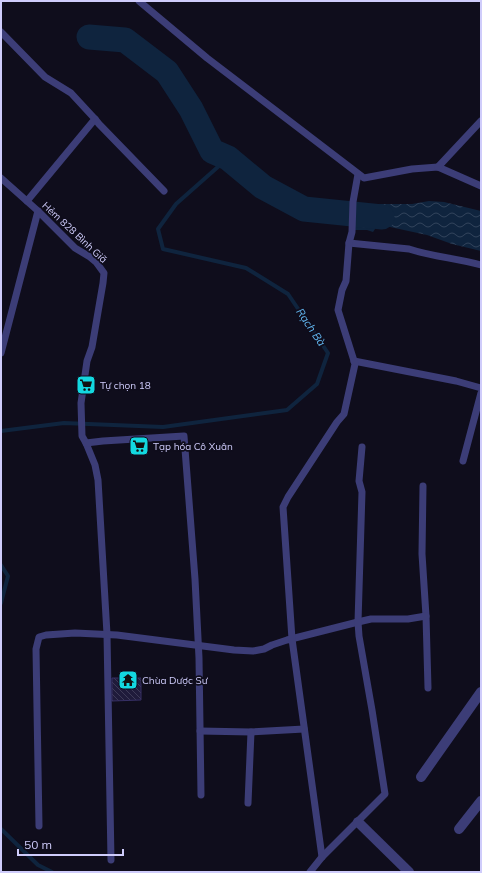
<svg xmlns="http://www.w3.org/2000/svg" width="482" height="873" font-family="Mulish,sans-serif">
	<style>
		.water { fill: url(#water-waves) }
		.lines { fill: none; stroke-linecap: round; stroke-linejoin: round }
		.stream { stroke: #0f243e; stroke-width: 4 }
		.river { stroke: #0f243e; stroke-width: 25 }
		.building { fill: url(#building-back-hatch); stroke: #362f65 }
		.lane { stroke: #3c3d77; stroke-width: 7 }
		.street { stroke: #3c3d77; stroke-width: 10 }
		.labels { text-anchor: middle; stroke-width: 3.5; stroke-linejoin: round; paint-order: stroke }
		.street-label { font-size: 10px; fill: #cfccfb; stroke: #0f0d1c }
		.poi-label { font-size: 10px; fill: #cfccfb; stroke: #0f0d1c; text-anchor: start }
		.water-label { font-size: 11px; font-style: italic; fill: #63b8f2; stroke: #0f0d1c }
	</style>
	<defs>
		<pattern id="water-waves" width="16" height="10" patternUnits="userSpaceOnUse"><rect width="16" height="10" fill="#0f243e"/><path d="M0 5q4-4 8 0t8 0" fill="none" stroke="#31435b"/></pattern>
		<pattern id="building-back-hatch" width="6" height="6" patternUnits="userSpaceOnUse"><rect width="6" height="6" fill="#1f1b3b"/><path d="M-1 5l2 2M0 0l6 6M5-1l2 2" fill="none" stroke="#3e3b58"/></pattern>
	</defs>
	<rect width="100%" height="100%" fill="#0f0d1c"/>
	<polygon class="water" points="429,201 444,202 481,211 481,251 452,244 427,235 390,227 377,226 373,232 367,230 355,230 357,208 374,204 412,204"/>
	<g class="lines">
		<g class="stream">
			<polyline points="1,431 64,423 163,427 287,410 317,384 328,353 288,294 246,268 163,249 158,229 176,204 228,158"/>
			<polyline points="1,565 8,576 1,603"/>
			<polyline points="1,829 38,865 52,872"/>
		</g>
		<polyline class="river" points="89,37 125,40 167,72 191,109 212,151 228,158 263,187 304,209 382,217"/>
	</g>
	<polygon class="building" points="112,678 141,678 141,700 112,701"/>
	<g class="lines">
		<g class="lane">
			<polyline points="139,1 207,58 364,178 412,169 438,167 481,186"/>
			<polyline points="1,32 45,77 71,93 95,119 99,124 164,191"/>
			<polyline points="438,167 481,121"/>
			<polyline points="1,178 38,211 75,248 90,257 96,262 104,273 103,283 92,347 87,361 81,403 82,436 86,443 95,465 98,480 107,634 111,860"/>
			<polyline points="27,201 95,119"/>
			<path d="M349 243 409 249C433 257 457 258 481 265"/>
			<polyline points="1,353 38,211"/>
			<polyline points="354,361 456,381 481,388"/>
			<polyline points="86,443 103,441 184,436 195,579 199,658 201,795"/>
			<polyline points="463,461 481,393"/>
			<polyline points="423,486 422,554 426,616 428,688"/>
			<polyline points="200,731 251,732 304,729"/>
			<polyline points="248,803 251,732"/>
			<polyline points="39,826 36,649 39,637 46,635 75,633 117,635 234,650 253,651 264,649 272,645 287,640 358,622 371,619 408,619 426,616"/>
			<polyline points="322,857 292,639 283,507 288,497 337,422 344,414 355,364 338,310 342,290 346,281 349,243 352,232 353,202 358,174"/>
			<polyline points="310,872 322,857 385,794 372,710 359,636 358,622 362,492 359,481 362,447"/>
		</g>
		<g class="street">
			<polyline points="421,777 481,692"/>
			<polyline points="358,822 409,872"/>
			<polyline points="459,829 481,801"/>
		</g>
	</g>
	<defs>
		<g id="supermarket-square" transform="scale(1)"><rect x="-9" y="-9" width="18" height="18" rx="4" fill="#13d8e0" stroke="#0f0d1c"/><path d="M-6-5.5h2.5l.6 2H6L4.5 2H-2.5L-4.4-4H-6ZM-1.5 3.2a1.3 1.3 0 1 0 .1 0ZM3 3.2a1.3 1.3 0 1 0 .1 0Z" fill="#111"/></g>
		<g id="temple-square" transform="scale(1)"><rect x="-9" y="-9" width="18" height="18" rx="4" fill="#13d8e0" stroke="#0f0d1c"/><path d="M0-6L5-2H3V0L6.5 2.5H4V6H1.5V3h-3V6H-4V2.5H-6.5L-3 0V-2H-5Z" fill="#111"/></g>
	</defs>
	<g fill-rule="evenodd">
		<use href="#supermarket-square" x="86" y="385"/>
		<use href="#supermarket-square" x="139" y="446"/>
		<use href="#temple-square" x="128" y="680"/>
	</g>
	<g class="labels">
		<g class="street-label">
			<text transform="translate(75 232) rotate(43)" y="4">Hẻm 828 Bình Giã</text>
		</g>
		<g class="poi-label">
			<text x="100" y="389">Tự chọn 18</text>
			<text x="153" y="450">Tạp hóa Cô Xuân</text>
			<text x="142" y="684">Chùa Dược Sư</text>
		</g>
		<g class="water-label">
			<text transform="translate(311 327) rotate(56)" y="4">Rạch Bà</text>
		</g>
	</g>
	<rect width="482" height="873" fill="none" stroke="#cfccfb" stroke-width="4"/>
	<path d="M18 849v6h105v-6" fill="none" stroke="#cfccfb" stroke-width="2"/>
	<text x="24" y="849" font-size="12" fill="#cfccfb" stroke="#0f0d1c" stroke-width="3" paint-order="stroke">50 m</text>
</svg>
